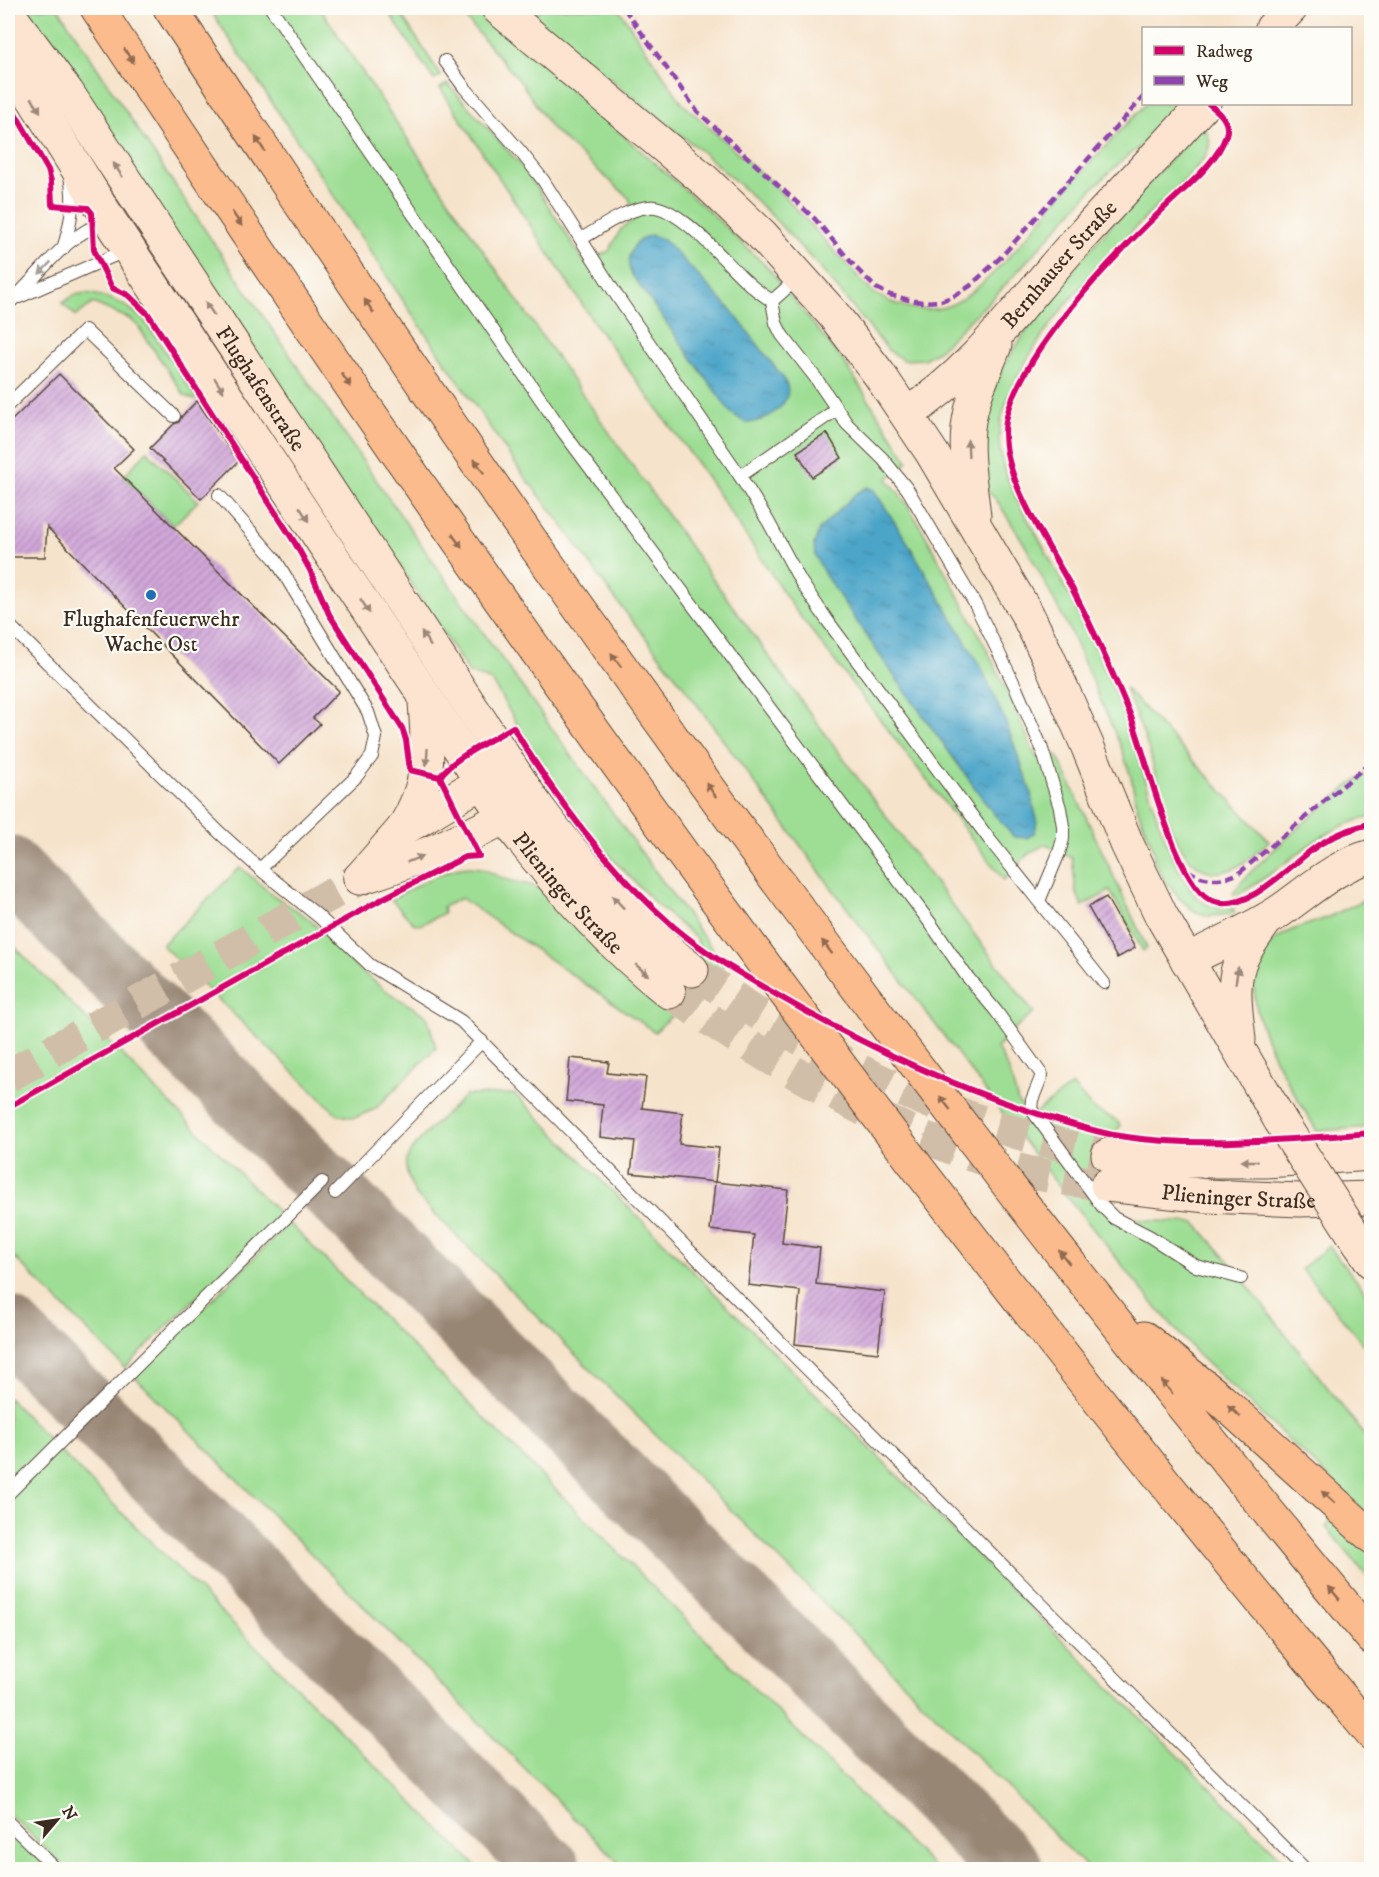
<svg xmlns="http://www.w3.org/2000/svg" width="1379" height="1877" font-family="'IM FELL DW Pica',serif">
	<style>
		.grass { fill: #9ede94; stroke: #6c8459; stroke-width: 1.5 }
		.water { fill: url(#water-ripples); stroke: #446874; stroke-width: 1.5 }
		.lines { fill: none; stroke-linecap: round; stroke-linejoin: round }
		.taxiway { stroke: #988674; stroke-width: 64 }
		.building { fill: url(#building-hatch) }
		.secondary-tunnel { stroke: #d1bea8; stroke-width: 33; stroke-dasharray: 33 16; stroke-linecap: butt }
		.service-casing { stroke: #574638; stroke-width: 14 }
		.secondary-casing { stroke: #574638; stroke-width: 35 }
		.motorway-casing { stroke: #574638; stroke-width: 35 }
		.service { stroke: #fff; stroke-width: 12 }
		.secondary { stroke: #fde4d1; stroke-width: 33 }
		.motorway { stroke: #fbbb8d; stroke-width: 33 }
		.secondary-bridge-casing { stroke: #574638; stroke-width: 35; stroke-linecap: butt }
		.secondary-bridge { stroke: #fde4d1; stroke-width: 33 }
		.quiet { stroke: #8e44ad; stroke-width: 4.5; stroke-dasharray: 9 4.5; stroke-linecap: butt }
		.cycleway-casing { stroke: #fdfcf7; stroke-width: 10 }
		.cycleway { stroke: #d6006c; stroke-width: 6 }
		.oneway { fill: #916b50 }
		.oneway2 { fill: #9c8778 }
		.oneway3 { fill: #a79f9a }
		.poi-dot { fill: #1f6fb2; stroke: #fdfcf7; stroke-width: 2 }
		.labels { text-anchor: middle; stroke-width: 4.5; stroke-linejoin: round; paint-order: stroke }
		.street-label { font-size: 22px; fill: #3b2a1e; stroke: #fdfcf7 }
		.poi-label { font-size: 22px; fill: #3b2a1e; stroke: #fdfcf7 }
	</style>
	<defs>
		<pattern id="water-ripples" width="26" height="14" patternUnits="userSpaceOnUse" patternTransform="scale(1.5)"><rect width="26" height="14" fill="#4ca5c9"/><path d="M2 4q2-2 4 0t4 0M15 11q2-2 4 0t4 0" fill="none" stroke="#4087a3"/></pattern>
		<pattern id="building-hatch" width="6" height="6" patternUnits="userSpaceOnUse" patternTransform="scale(1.5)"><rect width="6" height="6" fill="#d2a8da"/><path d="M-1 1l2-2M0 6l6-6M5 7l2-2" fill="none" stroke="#ac89b0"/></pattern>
	</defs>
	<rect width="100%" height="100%" fill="#fdfcf7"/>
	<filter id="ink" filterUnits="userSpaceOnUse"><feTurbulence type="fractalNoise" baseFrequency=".0167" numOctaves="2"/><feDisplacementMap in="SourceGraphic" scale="12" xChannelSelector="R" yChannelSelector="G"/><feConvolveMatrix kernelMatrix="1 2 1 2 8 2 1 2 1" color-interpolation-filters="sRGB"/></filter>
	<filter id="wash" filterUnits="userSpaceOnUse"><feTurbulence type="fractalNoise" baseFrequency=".008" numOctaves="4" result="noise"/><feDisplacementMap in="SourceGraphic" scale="24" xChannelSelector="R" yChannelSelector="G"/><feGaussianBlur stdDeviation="1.35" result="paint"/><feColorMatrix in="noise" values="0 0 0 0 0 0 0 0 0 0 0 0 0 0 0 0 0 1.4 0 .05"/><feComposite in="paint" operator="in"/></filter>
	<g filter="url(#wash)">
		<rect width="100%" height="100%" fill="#f6e3cb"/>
		<g class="grass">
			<path d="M18 8H58C270 334 493 652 724 965L655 1032 461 898 443 907 444 913 420 925 413 923 391 899C417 887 449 863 479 868 489 870 496 876 505 879 518 884 530 882 541 890L612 966 650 999 669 995 690 975 698 962 700 948 695 937 656 904 610 856 572 809 539 762 492 681 469 673 369 518 364 520Z"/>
			<path d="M209 8H320C547 351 784 686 1034 1013L1015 1028 997 1048 1009 1071 1018 1102 1030 1117 1072 1085 1093 1109 1116 1120 1121 1126C1114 1132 1106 1138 1102 1147 1092 1168 1095 1200 1117 1213 1135 1223 1174 1221 1195 1223L1227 1259 1371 1443V1517L1198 1355 1151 1301 1041 1164 825 879 682 684 613 596 559 520 523 475 406 305Z"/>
			<polygon points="386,8 419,8 403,17 441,76 434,80"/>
			<path d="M457 8H479L710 212 769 269 844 362 908 461 887 479C912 506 928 541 946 573 979 632 1010 692 1035 756L1057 755 1147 948 1143 951 1110 891 1082 906 1076 891 1072 858 1046 844 1029 853 1004 880 796 611 700 467 597 327 440 88 448 84 526 171 585 263 609 251 621 229 635 219 629 198 552 129 523 85Z"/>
			<path d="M543 8H618L682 103 775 186 871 291C891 305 921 314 945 307 985 295 1040 219 1068 187 1094 159 1119 131 1146 104H1179V110L1158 133 1125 158 1095 186 998 293 938 351 924 359 903 360 888 350 821 269 771 215 742 187 701 151 530 16Z"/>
			<path d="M1204 129C1214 140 1209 151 1201 162 1183 185 1160 203 1140 223 1091 272 1016 353 1001 421 992 463 1019 503 1039 539 1072 599 1104 662 1128 726 1149 782 1158 840 1191 890 1201 906 1216 910 1234 909V914L1209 916 1194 911 1179 898 1164 879 1154 860V851L1138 810 1131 777 1121 747 1070 631 1025 545 996 499 990 494 986 488 978 428 1005 363 1042 308 1083 257 1197 130Z"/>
			<path d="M86 293C109 296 127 304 144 320L197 399 194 400 184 395 138 326 130 319 93 303 76 316 62 303 75 295Z"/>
			<polygon points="147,451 198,501 173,526 123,477"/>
			<path d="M1125 688 1269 841C1258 851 1246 863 1232 869 1177 891 1160 792 1151 757 1144 733 1134 711 1125 688Z"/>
			<path d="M1371 771V817C1317 827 1284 871 1237 895L1233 894C1243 873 1349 781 1371 771Z"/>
			<polygon points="240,867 273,895 308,918 358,969 391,994 427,1016 436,1048 375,1109 354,1118 337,1114 162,945"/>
			<path d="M1371 897V1127L1317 1131C1291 1086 1219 987 1275 940 1290 928 1309 925 1326 918 1341 912 1356 903 1371 897Z"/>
			<polygon points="8,940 280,1214 125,1368 8,1251"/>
			<path d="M515 1094 1292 1869H1089L415 1194C411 1184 405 1173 406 1162 407 1147 454 1107 466 1095Z"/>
			<polygon points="289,1223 935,1869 625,1869 135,1377"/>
			<polygon points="1329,1246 1371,1299 1371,1354 1314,1283 1301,1269"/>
			<polygon points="8,1398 54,1444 8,1490"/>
			<polygon points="59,1450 479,1869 66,1869 15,1819 8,1815 8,1499"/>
			<polygon points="1334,1516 1371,1551 1371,1581 1326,1527"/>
			<polygon points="8,1829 49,1869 8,1869"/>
		</g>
		<g class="water">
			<path d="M651 235 664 240 732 311 785 380C797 402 766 423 746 423L731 413 632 275C623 258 633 240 651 235Z"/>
			<polygon points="867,487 874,490 908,543 983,671 1008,728 1030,789 1037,821 1035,832 1027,838 1014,837 993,813 890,670 825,575 815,555 814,544 819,530 855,494"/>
		</g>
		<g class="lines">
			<g class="taxiway">
				<polyline points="8,867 1012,1870"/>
				<polyline points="8,1328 550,1870"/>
			</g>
		</g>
		<g id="blocks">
			<g class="building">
				<polygon points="59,374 134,449 114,468 339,691 313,718 320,724 279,764 47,527 45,557 11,557 10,515 8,512 8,424"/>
				<polygon points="197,401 238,462 201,499 150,448 174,424 179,422 182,416"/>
				<polygon points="827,433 842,458 812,477 797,452"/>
				<polygon points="1106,897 1135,948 1117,958 1088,907"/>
				<polygon points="570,1058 609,1062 607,1073 646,1077 642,1108 683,1113 679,1144 719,1148 715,1182 631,1173 635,1141 600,1137 603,1105 566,1101"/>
				<polygon points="715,1182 788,1190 782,1243 820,1248 816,1284 885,1292 878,1353 795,1344 800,1291 748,1285 754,1235 710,1230"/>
			</g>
		</g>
	</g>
	<g filter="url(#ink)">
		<use href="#blocks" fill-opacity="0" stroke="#574638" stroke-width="1.5"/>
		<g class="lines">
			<g class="secondary-tunnel">
				<path d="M692 970C822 1060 952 1125 1108 1155"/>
				<path d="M669 992C771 1063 885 1130 1004 1166 1037 1176 1072 1180 1107 1185"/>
				<polyline points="8,1076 360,878"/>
			</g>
			<g class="service-casing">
				<g id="service">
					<polyline points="271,8 564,433 931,924 965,974 996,1011 1042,1075 1032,1100 1031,1109 1102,1206 1114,1218 1149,1236 1196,1266 1241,1278"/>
					<polyline points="445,61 464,87 520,151 543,180 617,296 740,476 768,521 801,582 827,620 989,839 1104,983"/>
					<path d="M581 239C602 227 624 210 648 207 676 202 725 262 746 281 754 289 763 295 772 301L776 323 782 335 815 377 847 424 883 459 908 490 975 604 1016 688 1041 746 1060 808 1063 826V839L1059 853 1039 901"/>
					<path d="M63 249C71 223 75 203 70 176"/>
					<polyline points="19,297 127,250"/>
					<polyline points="772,301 798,278"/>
					<path d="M8 304C39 277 65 233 107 222"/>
					<polyline points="8,405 85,330 174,416"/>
					<polyline points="740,476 836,410"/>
					<polyline points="219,495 275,559 368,712 376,737 372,756 356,777 260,869"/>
					<polyline points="8,624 220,833 260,869 318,916 370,965 461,1021 1306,1870"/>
					<polyline points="335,1193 482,1041"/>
					<polyline points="8,1494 322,1182"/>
					<polyline points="8,1822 57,1870"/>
				</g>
			</g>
			<g class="secondary-casing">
				<g id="secondary">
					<polyline points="498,8 702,178 762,235 833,314 879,374 932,453 1027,614 1048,657 1087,745 1127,844 1161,915 1280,1120"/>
					<path id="s1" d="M8 13 67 92 533 801C578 863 631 922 692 970"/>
					<polyline points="1272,28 1291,8"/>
					<path id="s2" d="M8 58 110 221 505 817C553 882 606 942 669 992"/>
					<path id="s3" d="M907 414C971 373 1017 309 1067 252 1112 202 1159 154 1204 104"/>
					<path d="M974 516C971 488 965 457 968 428 971 399 985 372 995 345"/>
					<path d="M403 829C432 782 428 754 425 701"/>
					<path d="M360 878C417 860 471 837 522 807"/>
					<polyline points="360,878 403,829 500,771"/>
					<path d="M1187 960C1217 945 1249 931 1277 913 1307 893 1335 865 1372 856"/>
					<path d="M1239 1040C1237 1016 1231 989 1239 965 1244 949 1257 934 1266 920"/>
					<polyline points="1108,1155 1160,1161 1266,1161 1372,1154"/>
					<path id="s4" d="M1107 1185 1207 1196 1300 1200 1372 1198"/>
					<polyline points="1359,1243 1372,1262"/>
				</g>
			</g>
			<g class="motorway-casing">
				<g id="motorway">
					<path d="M97 8C490 606 910 1186 1372 1734"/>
					<path d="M170 8C288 186 407 364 530 539 796 916 1077 1283 1372 1638"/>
					<polyline points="1144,1338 1220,1399 1372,1537"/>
				</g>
			</g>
			<use href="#service" class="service"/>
			<use href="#secondary" class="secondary"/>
			<use href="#motorway" class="motorway"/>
			<g class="secondary-bridge-casing">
				<polyline id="secondary-bridge" points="1280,1120 1359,1243"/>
			</g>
			<use href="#secondary-bridge" class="secondary-bridge"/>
			<g class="quiet">
				<polyline points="624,8 697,111 815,219 856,268 876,288 890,295 909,300 922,302 941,301 954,296 970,286 1001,257 1144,96"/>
				<path d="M1188 870C1203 882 1223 881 1239 873L1372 761"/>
			</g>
			<g class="cycleway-casing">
				<g id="cycleway">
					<polyline points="8,101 48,170 51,181 52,205 88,208 92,213 94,250 112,288 128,295 148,314 163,337 295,543 310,570 329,614 402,728 406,740 410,770 440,777"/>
					<path d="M1209 104C1219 112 1231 121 1226 135 1218 163 1181 191 1161 211 1113 257 1018 356 1006 421 997 476 1054 551 1078 600 1097 637 1113 674 1129 712 1146 751 1175 891 1215 902 1251 912 1292 862 1320 844 1336 834 1353 828 1372 823"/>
					<path d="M440 777C451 759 493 739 513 727 557 801 609 870 674 927 707 955 746 977 784 999 864 1045 944 1083 1032 1112 1060 1121 1090 1131 1119 1136 1202 1149 1288 1139 1372 1133"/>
					<polyline points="8,1107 382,899 465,857 479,856 440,777"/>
				</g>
			</g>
			<use href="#cycleway" class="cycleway"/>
		</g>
		<defs><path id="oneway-solid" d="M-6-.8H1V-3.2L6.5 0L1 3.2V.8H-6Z" transform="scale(1.5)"/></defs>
		<g class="oneway">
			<use href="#oneway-solid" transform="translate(129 56) rotate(57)"/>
			<use href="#oneway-solid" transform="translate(260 144) rotate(-123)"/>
			<use href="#oneway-solid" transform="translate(237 219) rotate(56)"/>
			<use href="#oneway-solid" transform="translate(369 306) rotate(-124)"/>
			<use href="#oneway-solid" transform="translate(346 380) rotate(55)"/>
			<use href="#oneway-solid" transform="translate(479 466) rotate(-125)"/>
			<use href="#oneway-solid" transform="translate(457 541) rotate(55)"/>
			<use href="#oneway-solid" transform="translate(616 660) rotate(-126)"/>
			<use href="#oneway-solid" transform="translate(711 790) rotate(-126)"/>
			<use href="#oneway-solid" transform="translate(827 947) rotate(-127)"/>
			<use href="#oneway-solid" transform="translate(945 1103) rotate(-128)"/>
			<use href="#oneway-solid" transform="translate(1064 1257) rotate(-128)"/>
			<use href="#oneway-solid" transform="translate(1167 1387) rotate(-129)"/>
			<use href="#oneway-solid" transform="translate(1234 1411) rotate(-137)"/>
			<use href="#oneway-solid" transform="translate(1328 1497) rotate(-138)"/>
			<use href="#oneway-solid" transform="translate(1334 1593) rotate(-130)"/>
		</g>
		<g class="oneway2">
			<use href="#oneway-solid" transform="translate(36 105) rotate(58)"/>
			<use href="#oneway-solid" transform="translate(118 170) rotate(-123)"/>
			<use href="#oneway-solid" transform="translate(210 309) rotate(-123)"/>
			<use href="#oneway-solid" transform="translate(219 385) rotate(57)"/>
			<use href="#oneway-solid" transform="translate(968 448) rotate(-93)"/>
			<use href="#oneway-solid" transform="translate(304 514) rotate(57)"/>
			<use href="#oneway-solid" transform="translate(365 606) rotate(57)"/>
			<use href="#oneway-solid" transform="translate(426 639) rotate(-123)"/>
			<use href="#oneway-solid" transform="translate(427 757) rotate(94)"/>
			<use href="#oneway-solid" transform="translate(415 859) rotate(-22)"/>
			<use href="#oneway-solid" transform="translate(618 902) rotate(-133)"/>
			<use href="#oneway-solid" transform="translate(642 970) rotate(41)"/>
			<use href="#oneway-solid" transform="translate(1237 975) rotate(-80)"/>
			<use href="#oneway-solid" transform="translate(1250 1161) rotate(-180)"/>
		</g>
		<use class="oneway3" href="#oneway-solid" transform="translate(45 268) rotate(135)"/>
	</g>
	<circle class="poi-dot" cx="151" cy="595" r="6"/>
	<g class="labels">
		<g class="street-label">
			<text dy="8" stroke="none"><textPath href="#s3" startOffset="214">Bernhauser Straße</textPath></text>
			<text dy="8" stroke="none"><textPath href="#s1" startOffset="453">Flughafenstraße</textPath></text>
			<text dy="8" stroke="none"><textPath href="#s2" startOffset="1006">Plieninger Straße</textPath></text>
			<text dy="8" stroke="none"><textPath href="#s4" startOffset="132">Plieninger Straße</textPath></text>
		</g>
		<g class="poi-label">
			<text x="151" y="626">Flughafenfeuerwehr<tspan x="151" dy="25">Wache Ost</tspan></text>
		</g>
	</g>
	<rect width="1379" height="1877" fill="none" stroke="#fdfcf7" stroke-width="30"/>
	<rect x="1142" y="27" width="210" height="78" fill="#fdfcf7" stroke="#afa8a0" stroke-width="1.5"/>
	<rect x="1154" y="46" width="30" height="9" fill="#d6006c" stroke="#afa8a0" stroke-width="1.5"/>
	<text x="1196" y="57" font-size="18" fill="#3b2a1e">Radweg</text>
	<rect x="1154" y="76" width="30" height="9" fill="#8e44ad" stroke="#afa8a0" stroke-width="1.5"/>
	<text x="1196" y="87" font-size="18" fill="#3b2a1e">Weg</text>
	<g transform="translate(57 1820) rotate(61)" stroke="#fdfcf7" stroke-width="4.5" paint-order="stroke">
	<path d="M0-4.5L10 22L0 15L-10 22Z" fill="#3b2a1e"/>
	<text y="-9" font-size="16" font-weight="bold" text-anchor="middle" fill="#3b2a1e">N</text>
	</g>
</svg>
